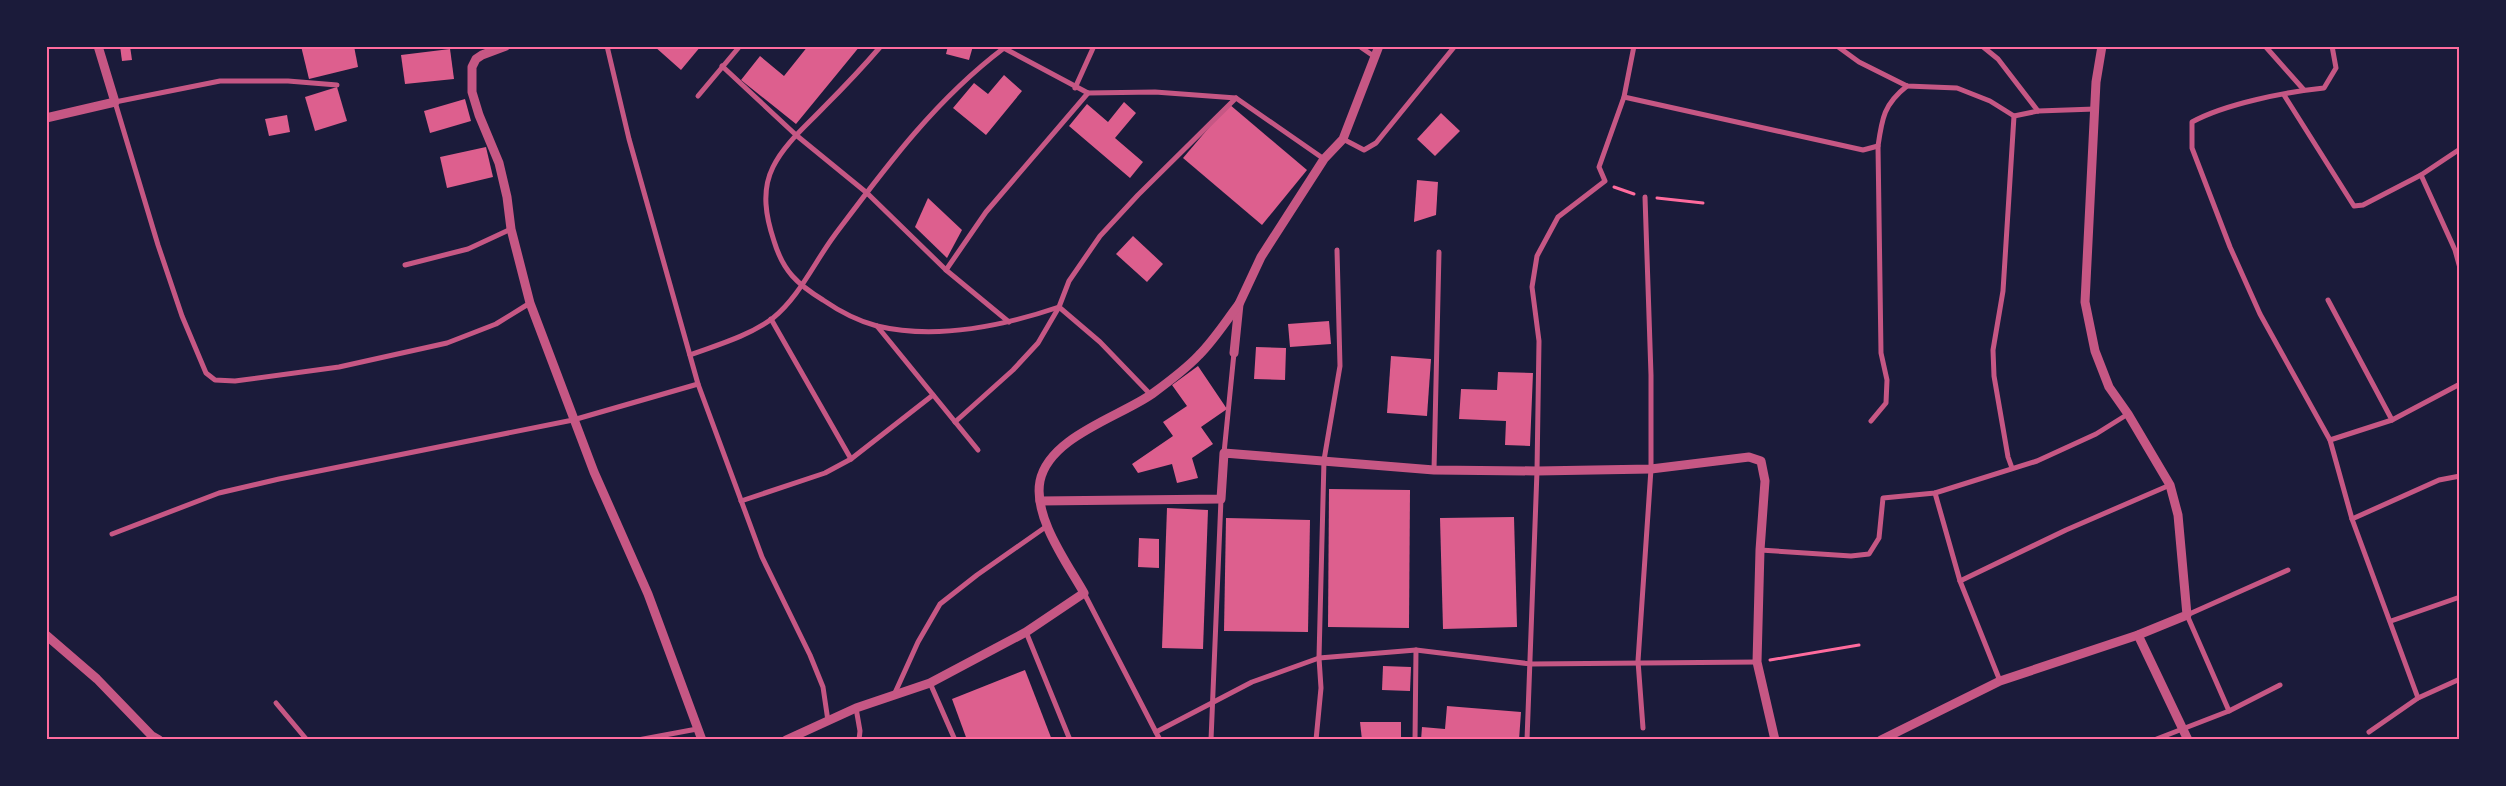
<svg xmlns="http://www.w3.org/2000/svg" width="2506" height="786" font-family="Helvetica,sans-serif">
	<style>
		.building { fill: #dd5f8e }
		.lines { fill: none; stroke-linecap: round; stroke-linejoin: round }
		.path { stroke: #ff6b9d; stroke-width: 3 }
		.minor { stroke: #c65784; stroke-width: 5 }
		.tertiary { stroke: #c65784; stroke-width: 9 }
		.neatline { fill: none; stroke: #ff6b9d; stroke-width: 2 }
	</style>
	<rect width="100%" height="100%" fill="#1b1b3a"/>
	<g class="building">
		<polygon points="120,46 130,46 132,60 122,61"/>
		<polygon points="301,46 354,46 358,67 309,79"/>
		<polygon points="654,46 701,46 681,70"/>
		<polygon points="808,46 860,46 796,124 741,80 760,56 784,76"/>
		<polygon points="948,46 973,46 969,60 946,54"/>
		<polygon points="450,49 454,79 405,84 401,55"/>
		<polygon points="1004,75 1022,91 986,135 953,108 974,83 988,94"/>
		<polygon points="337,87 347,121 315,131 305,97"/>
		<polygon points="465,99 471,121 430,133 424,111"/>
		<polygon points="1124,102 1136,113 1115,138 1143,162 1130,178 1069,126 1087,104 1108,122"/>
		<polygon points="1229,104 1307,170 1262,225 1183,158"/>
		<polygon points="1441,113 1460,131 1435,156 1417,139"/>
		<polygon points="287,115 290,132 269,136 265,119"/>
		<polygon points="486,147 493,177 447,188 440,157"/>
		<polygon points="1417,180 1438,182 1436,215 1414,222"/>
		<polygon points="928,198 962,230 947,258 915,227"/>
		<polygon points="1133,236 1163,264 1147,282 1116,254"/>
		<polygon points="1329,321 1331,344 1290,347 1288,324"/>
		<polygon points="1256,347 1286,348 1285,380 1254,379"/>
		<polygon points="1391,356 1431,359 1427,416 1387,413"/>
		<polygon points="1198,366 1227,409 1201,427 1213,444 1192,458 1198,478 1177,483 1172,464 1138,473 1132,464 1173,436 1163,422 1187,406 1172,385"/>
		<polygon points="1498,372 1533,373 1530,446 1505,445 1506,421 1459,419 1461,389 1497,390"/>
		<polygon points="1329,489 1410,490 1409,628 1328,627"/>
		<polygon points="1167,508 1208,510 1203,649 1162,648"/>
		<polygon points="1514,517 1517,627 1443,629 1440,518"/>
		<polygon points="1226,518 1310,520 1308,632 1224,631"/>
		<polygon points="1139,538 1159,539 1159,568 1138,567"/>
		<polygon points="1383,666 1411,667 1410,691 1382,690"/>
		<polygon points="1025,670 1052,740 967,740 952,699"/>
		<polygon points="1447,706 1521,712 1519,740 1421,740 1422,727 1445,729"/>
		<polygon points="1360,722 1401,722 1401,740 1362,740"/>
	</g>
	<g class="lines">
		<g class="path">
			<polyline points="1614,187 1634,194"/>
			<polyline points="1657,198 1703,203"/>
			<polyline points="1770,660 1859,645"/>
		</g>
		<g class="minor">
			<polyline points="607,46 629,139 698,384 762,557 810,655 823,687 828,721"/>
			<path d="M881 46C863 67 844 87 824 107 807 125 784 144 773 167 761 191 766 217 774 241 783 271 797 284 823 300 839 311 858 321 877 326 936 340 1003 326 1059 307L1100 342 1151 395"/>
			<polyline points="1000,46 1088,93 1155,92 1236,98 1324,159"/>
			<polyline points="1359,46 1375,57"/>
			<polyline points="1837,46 1859,62 1907,86 1957,88 1990,101 2014,116 2038,111 2095,109"/>
			<polyline points="1982,46 1998,59 2038,111"/>
			<polyline points="2265,46 2304,90"/>
			<path d="M2332 46 2336 68 2324 88C2285 92 2225 104 2192 122V148L2230 247 2260 314 2330 440 2352 519 2418 698"/>
			<polyline points="722,66 796,135 867,193 946,270 1009,322"/>
			<polyline points="337,85 288,81 220,81 115,102 158,245 182,316 206,373 215,380 235,381 339,367 447,343 496,324 530,303"/>
			<polyline points="1075,88 1094,46"/>
			<polyline points="2284,95 2354,206 2363,205 2421,175 2460,149"/>
			<polyline points="698,96 740,46"/>
			<polyline points="1624,97 1863,150 1878,146"/>
			<polyline points="1343,139 1364,150 1376,143 1455,46"/>
			<polyline points="2421,175 2455,250 2460,268"/>
			<polyline points="405,265 468,249 511,229"/>
			<polyline points="946,270 986,212 1088,93"/>
			<polyline points="2328,300 2392,420"/>
			<polyline points="771,319 851,459"/>
			<polyline points="877,326 978,450"/>
			<path d="M690 355C717 345 749 336 773 318 799 297 814 263 834 236 885 168 935 100 1004 48"/>
			<path d="M1871 421 1886 403 1887 380 1881 353 1878 146C1882 118 1884 104 1907 86"/>
			<polyline points="955,422 1013,370 1038,343 1059,307 1069,281 1100,236 1138,195 1236,98"/>
			<polyline points="2330,440 2392,420 2460,384"/>
			<polyline points="1224,453 1234,353"/>
			<polyline points="2012,468 2008,457 1994,376 1993,350 2003,291 2014,116"/>
			<polyline points="1434,470 1439,252"/>
			<polyline points="1935,493 1960,581 2000,681"/>
			<polyline points="741,501 825,473 851,459 933,395"/>
			<polyline points="2352,519 2439,480 2460,476"/>
			<polyline points="112,534 219,493 279,479 573,420 698,384"/>
			<polyline points="1760,550 1851,556 1869,554 1879,538 1883,498 1935,493 2037,461 2096,434 2128,414"/>
			<polyline points="1960,581 2066,530 2170,485"/>
			<polyline points="1084,593 1160,740"/>
			<polyline points="2391,621 2460,597"/>
			<polyline points="1026,632 1070,740"/>
			<polyline points="930,683 955,740"/>
			<polyline points="894,695 918,642 940,604 977,575 1047,526"/>
			<polyline points="276,703 307,740"/>
			<polyline points="856,708 860,731 859,740"/>
			<polyline points="2229,711 2187,615 2288,570"/>
			<polyline points="1643,728 1638,661 1651,469 1651,375 1645,197"/>
			<polyline points="1156,732 1252,682 1319,658 1416,650 1531,664 1757,662"/>
			<polyline points="2369,732 2418,698 2460,679"/>
			<polyline points="638,740 697,729"/>
			<polyline points="1211,740 1221,499"/>
			<polyline points="1316,740 1321,688 1319,658 1324,460 1340,366 1337,250"/>
			<polyline points="1415,740 1416,650"/>
			<polyline points="1527,740 1537,471 1539,341 1532,287 1537,256 1558,217 1605,181 1599,167 1624,97 1634,46"/>
			<polyline points="2154,740 2229,711 2280,685"/>
		</g>
		<g class="tertiary">
			<polyline points="506,46 482,55 476,59 472,67 472,92 479,115 499,163 507,197 511,229 530,303 594,472 648,594 702,740"/>
			<polyline points="46,118 115,102 98,46"/>
			<polyline points="1234,353 1239,304 1261,257 1324,159 1343,139 1379,46"/>
			<polyline points="1040,501 1221,499 1224,453 1434,470 1537,471 1651,469 1749,457 1761,461 1765,481 1760,550 1757,662 1775,740"/>
			<polyline points="46,635 97,679 152,736 159,740"/>
			<polyline points="2138,635 2188,740"/>
			<path d="M786 740 856 708 930 683 1026 632 1084 593C1067 563 1033 517 1040 481 1049 437 1119 417 1152 394 1167 383 1186 369 1199 355 1214 340 1226 321 1239 304"/>
			<polyline points="1881,740 2000,681 2138,635 2187,615 2178,515 2170,485 2128,414 2109,387 2095,351 2085,302 2096,82 2102,46"/>
		</g>
	</g>
	<rect width="2506" height="786" fill="none" stroke="#1b1b3a" stroke-width="95"/>
	<rect x="48" y="48" width="2410" height="690" class="neatline"/>
</svg>
